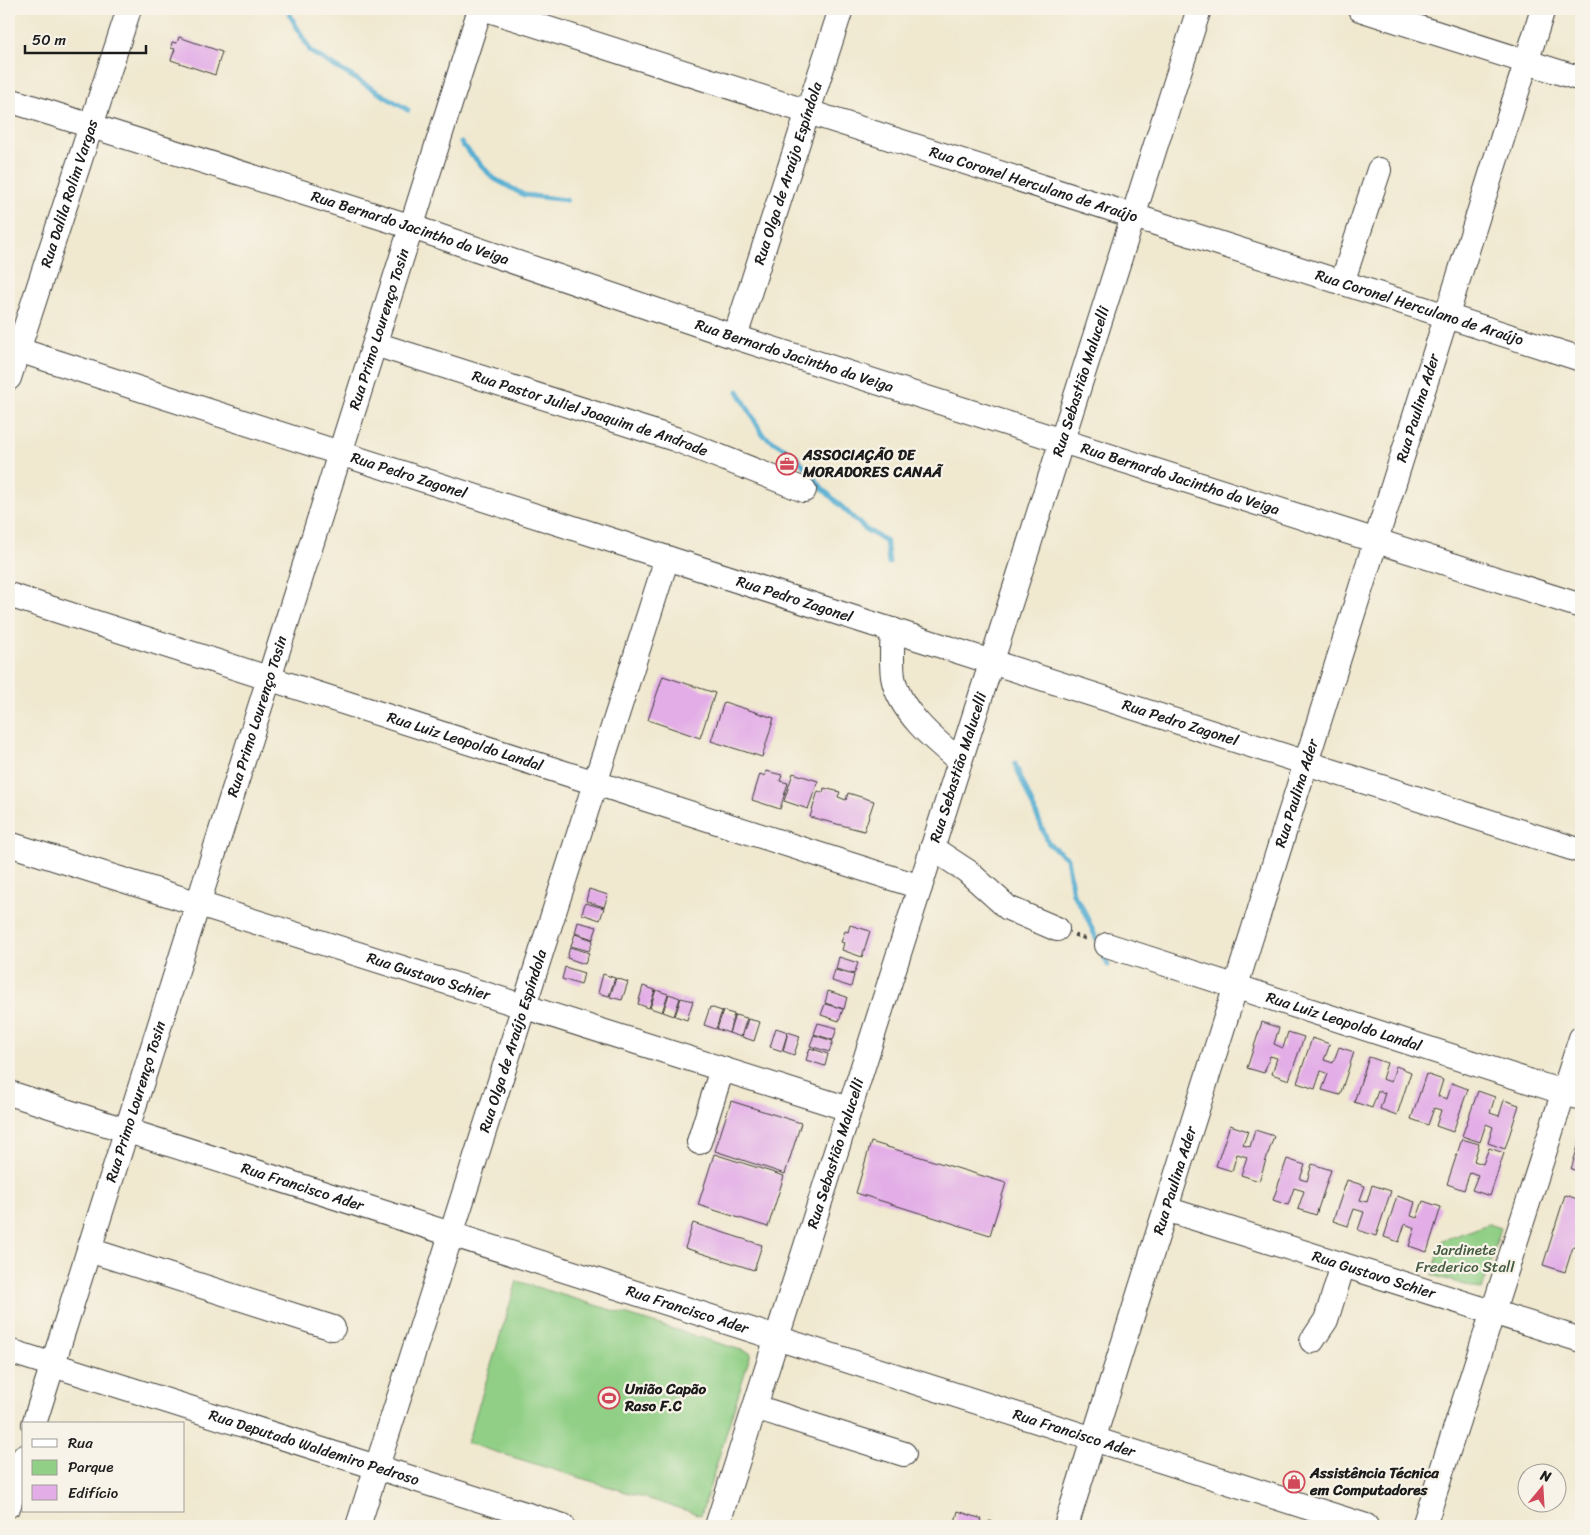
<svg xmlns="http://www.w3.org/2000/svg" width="1590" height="1535" font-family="Sriracha,sans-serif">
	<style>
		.green { fill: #90cf85; stroke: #567650 }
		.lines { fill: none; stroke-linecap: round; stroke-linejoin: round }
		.stream { stroke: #55aed2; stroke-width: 5 }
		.building { fill: #e3aee7 }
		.minor-casing { stroke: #3c3b37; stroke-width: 26 }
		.path { stroke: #3c3b37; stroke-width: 3; stroke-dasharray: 4 4; stroke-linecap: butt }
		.minor { stroke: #fff; stroke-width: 24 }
		.labels { text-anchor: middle; stroke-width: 4.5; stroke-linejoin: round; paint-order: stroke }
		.street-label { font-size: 15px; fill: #1c1c1c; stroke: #f7f3e8 }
		.poi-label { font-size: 15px; font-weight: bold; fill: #1c1c1c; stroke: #f7f3e8; text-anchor: start }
		.park-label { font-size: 15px; fill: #455b41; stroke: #f7f3e8 }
	</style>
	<rect width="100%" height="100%" fill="#f7f3e8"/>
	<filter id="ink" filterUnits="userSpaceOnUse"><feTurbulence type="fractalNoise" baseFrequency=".02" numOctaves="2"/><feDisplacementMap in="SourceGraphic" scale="10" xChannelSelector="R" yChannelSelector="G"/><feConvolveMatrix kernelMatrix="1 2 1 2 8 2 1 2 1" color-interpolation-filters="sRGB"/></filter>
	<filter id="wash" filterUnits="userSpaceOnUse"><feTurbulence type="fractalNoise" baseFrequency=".0096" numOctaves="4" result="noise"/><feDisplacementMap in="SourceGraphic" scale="20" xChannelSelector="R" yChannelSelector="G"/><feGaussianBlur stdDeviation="1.12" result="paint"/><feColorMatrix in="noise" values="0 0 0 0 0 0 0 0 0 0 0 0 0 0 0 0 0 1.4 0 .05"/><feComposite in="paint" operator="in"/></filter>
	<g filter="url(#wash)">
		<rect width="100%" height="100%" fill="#f0e8cf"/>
		<g class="green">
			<polygon points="1489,1224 1501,1228 1482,1290 1432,1275 1443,1240"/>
			<polygon points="517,1281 751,1353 701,1515 467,1443"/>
		</g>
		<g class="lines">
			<g class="stream">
				<polyline points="290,15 311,52 408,110"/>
				<polyline points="461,143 493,178 524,195 566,200"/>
				<polyline points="738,391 763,435 795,455 823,489 865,529 886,541 889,563"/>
				<polyline points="1015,764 1049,844 1067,858 1073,894 1083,909 1099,944"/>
				<polyline points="1102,952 1108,965"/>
			</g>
		</g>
		<g id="blocks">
			<g class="building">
				<polygon points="179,37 222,52 215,75 171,60 175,49 171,48 172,42 177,43"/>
				<polygon points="786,454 796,460 792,467 797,470 792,478 776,470"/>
				<polygon points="663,676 715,693 700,738 648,720"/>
				<polygon points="724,702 774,718 762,757 711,741"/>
				<polygon points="766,771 782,775 780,781 788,783 780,809 752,800 760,774 765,776"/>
				<polygon points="793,773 818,781 808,809 784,801"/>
				<polygon points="824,788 840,792 838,797 846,800 848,793 874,801 864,831 810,817 818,791 823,793"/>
				<polygon points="589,889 608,895 604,907 586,901"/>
				<polygon points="585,903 604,908 600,920 582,914"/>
				<polygon points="578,922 597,927 593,939 575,933"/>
				<polygon points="850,925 870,931 862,957 842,950 844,943 841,942 845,931 848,932"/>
				<polygon points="575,934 593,940 589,951 571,946"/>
				<polygon points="570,947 589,953 585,964 567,958"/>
				<polygon points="839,957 858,963 854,974 836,969"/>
				<polygon points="565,967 584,973 581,985 562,979"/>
				<polygon points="835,970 854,975 851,987 832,981"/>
				<polygon points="603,974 615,978 609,996 598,993"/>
				<polygon points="616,978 628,982 622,1000 610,997"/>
				<polygon points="643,986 655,990 649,1008 638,1004"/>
				<polygon points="656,990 668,994 662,1012 650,1008"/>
				<polygon points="828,991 847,997 844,1009 825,1003"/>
				<polygon points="669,994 680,998 674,1016 663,1012"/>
				<polygon points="681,998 693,1001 687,1020 675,1016"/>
				<polygon points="825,1004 843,1009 839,1021 821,1015"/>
				<polygon points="710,1007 722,1011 716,1029 704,1025"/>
				<polygon points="723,1011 734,1014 729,1033 717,1029"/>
				<polygon points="735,1015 747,1018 741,1037 729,1033"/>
				<polygon points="748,1019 760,1022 754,1041 742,1037"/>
				<polygon points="1262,1022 1279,1028 1274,1044 1283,1048 1288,1032 1304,1037 1289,1080 1272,1074 1277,1058 1270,1056 1264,1073 1247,1068"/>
				<polygon points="818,1023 837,1028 833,1040 814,1034"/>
				<polygon points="776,1028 788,1032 782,1051 770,1047"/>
				<polygon points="788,1032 800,1036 794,1055 783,1051"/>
				<polygon points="814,1035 833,1041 829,1052 810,1046"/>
				<polygon points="1312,1038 1330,1044 1324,1060 1333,1063 1339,1047 1354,1052 1340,1095 1322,1090 1328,1074 1321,1071 1315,1089 1297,1083"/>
				<polygon points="810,1048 828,1054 825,1066 806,1060"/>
				<polygon points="1369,1057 1387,1063 1382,1079 1391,1082 1396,1066 1411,1072 1397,1115 1380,1109 1385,1093 1378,1091 1372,1108 1354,1102"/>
				<polygon points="1426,1074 1443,1080 1438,1096 1447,1099 1452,1083 1468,1089 1453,1132 1436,1126 1441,1110 1434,1108 1428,1125 1411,1119"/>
				<polygon points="1478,1091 1495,1097 1490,1113 1499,1116 1504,1100 1519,1105 1505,1149 1488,1143 1493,1127 1486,1124 1480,1142 1462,1136"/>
				<polygon points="731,1101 801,1123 785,1174 715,1151"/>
				<polygon points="1230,1125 1248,1131 1243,1145 1250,1147 1255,1130 1274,1136 1259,1181 1241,1175 1247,1157 1237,1154 1232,1171 1216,1166"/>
				<polygon points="1581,1137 1581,1172 1571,1169"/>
				<polygon points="1462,1139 1479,1144 1474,1161 1483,1164 1489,1148 1504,1153 1490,1196 1472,1190 1478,1175 1470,1172 1464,1190 1447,1184"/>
				<polygon points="871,1142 1006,1183 990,1235 856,1193"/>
				<polygon points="714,1154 784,1176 768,1227 698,1205"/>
				<polygon points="1287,1159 1305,1165 1300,1179 1307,1181 1312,1164 1331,1170 1316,1215 1298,1209 1304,1191 1294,1188 1288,1205 1273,1200"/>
				<polygon points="1347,1180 1365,1186 1360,1200 1367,1202 1372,1185 1391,1191 1376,1236 1358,1230 1364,1212 1354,1209 1348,1226 1333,1221"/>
				<polygon points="1565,1195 1581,1200 1581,1249 1573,1247 1565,1272 1543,1265"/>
				<polygon points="1397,1196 1415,1202 1411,1216 1417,1218 1423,1201 1441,1207 1427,1252 1409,1246 1415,1228 1405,1224 1399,1242 1384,1237"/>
				<polygon points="693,1223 762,1245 754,1270 685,1248"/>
				<polygon points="958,1511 982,1519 979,1526 954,1526"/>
				<polygon points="990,1521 1005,1526 981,1526"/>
			</g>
		</g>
	</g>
	<g filter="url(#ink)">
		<use href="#blocks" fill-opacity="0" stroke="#3c3b37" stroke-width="1"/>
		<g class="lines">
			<g class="minor-casing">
				<g id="minor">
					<path id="s1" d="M486 9 1581 359"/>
					<polyline points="1360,9 1581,79"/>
					<path id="s2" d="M9 100 412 227 735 337 1581 606"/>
					<polyline points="1342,283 1379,170"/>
					<path id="s3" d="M735 337 841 9"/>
					<path id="s4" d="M375 344 675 439 804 490"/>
					<path id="s5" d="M9 347 1581 851"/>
					<path id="s6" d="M9 378 129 9"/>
					<path id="s7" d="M9 595 920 887"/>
					<path d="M893 630C892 646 891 661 893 677 899 711 934 740 960 761"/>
					<path id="s8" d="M9 844 849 1109"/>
					<polyline points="932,848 967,871 1008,908 1057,929"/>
					<path id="s9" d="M1107 945 1581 1098"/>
					<path id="s10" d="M9 1093 1366 1526"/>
					<polyline points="699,1142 722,1069"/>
					<path id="s11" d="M1166 1209 1581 1340"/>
					<polyline points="89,1250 333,1328"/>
					<polyline points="1312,1341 1326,1320 1343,1265"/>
					<path id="s12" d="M9 1351 563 1526"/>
					<polyline points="755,1407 904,1454"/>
					<path id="s13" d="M34 1424 480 9"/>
					<polyline points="9,1505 24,1457"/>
					<path id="s14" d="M358 1526 667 558"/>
					<path id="s15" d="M717 1526 1199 9"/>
					<path id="s16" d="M1066 1526 1543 9"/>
					<polyline points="1424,1526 1581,1038"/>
				</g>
			</g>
			<polyline class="path" points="1074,935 1089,940"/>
			<use href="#minor" class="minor"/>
		</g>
	</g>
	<defs>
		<g id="office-ring" transform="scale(1.125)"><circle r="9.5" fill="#f7f3e8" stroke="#d1495b" stroke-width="1.5"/><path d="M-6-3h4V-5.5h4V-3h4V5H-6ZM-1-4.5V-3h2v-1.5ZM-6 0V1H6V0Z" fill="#d1495b"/></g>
		<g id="stadium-ring" transform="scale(1.125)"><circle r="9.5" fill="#f7f3e8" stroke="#d1495b" stroke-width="1.5"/><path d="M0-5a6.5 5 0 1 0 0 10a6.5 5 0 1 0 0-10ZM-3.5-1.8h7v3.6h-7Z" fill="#d1495b"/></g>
		<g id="shop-ring" transform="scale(1.125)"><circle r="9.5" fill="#f7f3e8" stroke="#d1495b" stroke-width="1.5"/><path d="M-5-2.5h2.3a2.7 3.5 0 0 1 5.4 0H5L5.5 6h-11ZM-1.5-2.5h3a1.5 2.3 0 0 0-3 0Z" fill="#d1495b"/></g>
	</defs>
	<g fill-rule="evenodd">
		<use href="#office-ring" x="787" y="464"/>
		<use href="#stadium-ring" x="609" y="1398"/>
		<use href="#shop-ring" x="1294" y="1482"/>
	</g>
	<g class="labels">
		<g class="street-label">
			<text dy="5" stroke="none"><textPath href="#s3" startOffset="172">Rua Olga de Araújo Espíndola</textPath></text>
			<text dy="5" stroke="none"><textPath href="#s1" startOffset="575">Rua Coronel Herculano de Araújo</textPath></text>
			<text dy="5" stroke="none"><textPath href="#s6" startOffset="194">Rua Dalila Rolim Vargas</textPath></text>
			<text dy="5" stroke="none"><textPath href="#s2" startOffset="421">Rua Bernardo Jacintho da Veiga</textPath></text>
			<text dy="5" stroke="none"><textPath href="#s1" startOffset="980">Rua Coronel Herculano de Araújo</textPath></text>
			<text dy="5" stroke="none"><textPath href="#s13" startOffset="1148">Rua Primo Lourenço Tosin</textPath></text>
			<text dy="5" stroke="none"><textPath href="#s2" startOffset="826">Rua Bernardo Jacintho da Veiga</textPath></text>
			<text dy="5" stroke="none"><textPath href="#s15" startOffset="1201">Rua Sebastião Malucelli</textPath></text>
			<text dy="5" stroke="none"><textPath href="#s16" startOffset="1172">Rua Paulina Ader</textPath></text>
			<text dy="5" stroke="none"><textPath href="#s4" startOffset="226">Rua Pastor Juliel Joaquim de Andrade</textPath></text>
			<text dy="5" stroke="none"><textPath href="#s5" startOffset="420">Rua Pedro Zagonel</textPath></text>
			<text dy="5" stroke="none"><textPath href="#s2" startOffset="1231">Rua Bernardo Jacintho da Veiga</textPath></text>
			<text dy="5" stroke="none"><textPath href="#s5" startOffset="825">Rua Pedro Zagonel</textPath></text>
			<text dy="5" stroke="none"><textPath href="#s13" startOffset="742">Rua Primo Lourenço Tosin</textPath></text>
			<text dy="5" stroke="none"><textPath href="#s5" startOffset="1230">Rua Pedro Zagonel</textPath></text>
			<text dy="5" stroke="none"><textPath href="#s7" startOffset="479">Rua Luiz Leopoldo Landal</textPath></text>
			<text dy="5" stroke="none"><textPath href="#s15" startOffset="796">Rua Sebastião Malucelli</textPath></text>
			<text dy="5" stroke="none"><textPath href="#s16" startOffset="768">Rua Paulina Ader</textPath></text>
			<text dy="5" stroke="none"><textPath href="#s8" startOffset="440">Rua Gustavo Schier</textPath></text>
			<text dy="5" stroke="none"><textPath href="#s9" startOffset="249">Rua Luiz Leopoldo Landal</textPath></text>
			<text dy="5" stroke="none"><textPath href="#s14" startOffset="509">Rua Olga de Araújo Espíndola</textPath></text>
			<text dy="5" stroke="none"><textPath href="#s13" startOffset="338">Rua Primo Lourenço Tosin</textPath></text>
			<text dy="5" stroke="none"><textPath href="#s15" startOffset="391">Rua Sebastião Malucelli</textPath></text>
			<text dy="5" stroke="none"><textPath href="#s16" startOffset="362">Rua Paulina Ader</textPath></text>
			<text dy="5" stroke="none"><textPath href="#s10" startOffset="308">Rua Francisco Ader</textPath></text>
			<text dy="5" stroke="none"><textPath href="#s11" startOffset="218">Rua Gustavo Schier</textPath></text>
			<text dy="5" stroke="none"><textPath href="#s10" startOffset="712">Rua Francisco Ader</textPath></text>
			<text dy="5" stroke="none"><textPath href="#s10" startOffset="1118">Rua Francisco Ader</textPath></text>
			<text dy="5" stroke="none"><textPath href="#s12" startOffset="320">Rua Deputado Waldemiro Pedroso</textPath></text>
		</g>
		<g class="poi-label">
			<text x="803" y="460">ASSOCIAÇÃO DE<tspan x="803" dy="17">MORADORES CANAÃ</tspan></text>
			<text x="625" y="1394">União Capão<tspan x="625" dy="17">Raso F.C</tspan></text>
			<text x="1310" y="1478">Assistência Técnica<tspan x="1310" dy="17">em Computadores</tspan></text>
		</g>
		<g class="park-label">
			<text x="1465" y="1255">Jardinete<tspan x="1465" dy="17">Frederico Stall</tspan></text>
		</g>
	</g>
	<rect width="1590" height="1535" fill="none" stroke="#f7f3e8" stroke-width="30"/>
	<rect x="22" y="1422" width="162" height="90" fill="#f7f3e8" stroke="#9f9d96"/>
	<rect x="32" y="1439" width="25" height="8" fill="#ffffff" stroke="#9f9d96"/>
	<text x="68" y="1448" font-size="15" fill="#1c1c1c">Rua</text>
	<rect x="32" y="1460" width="25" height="15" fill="#90cf85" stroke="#9f9d96"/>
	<text x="68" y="1472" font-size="15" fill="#1c1c1c">Parque</text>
	<rect x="32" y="1485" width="25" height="15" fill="#e3aee7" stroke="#9f9d96"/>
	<text x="68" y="1498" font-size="15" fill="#1c1c1c">Edifício</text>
	<g transform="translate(1542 1488) rotate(18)"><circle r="24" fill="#f7f3e8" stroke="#9f9d96"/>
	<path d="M0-4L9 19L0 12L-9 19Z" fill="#d1495b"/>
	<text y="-8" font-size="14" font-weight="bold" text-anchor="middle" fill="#1c1c1c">N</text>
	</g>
	<path d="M25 45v8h121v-8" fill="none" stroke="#1c1c1c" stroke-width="2.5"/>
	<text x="32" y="45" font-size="15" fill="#1c1c1c" stroke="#f7f3e8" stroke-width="4" paint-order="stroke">50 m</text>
</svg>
